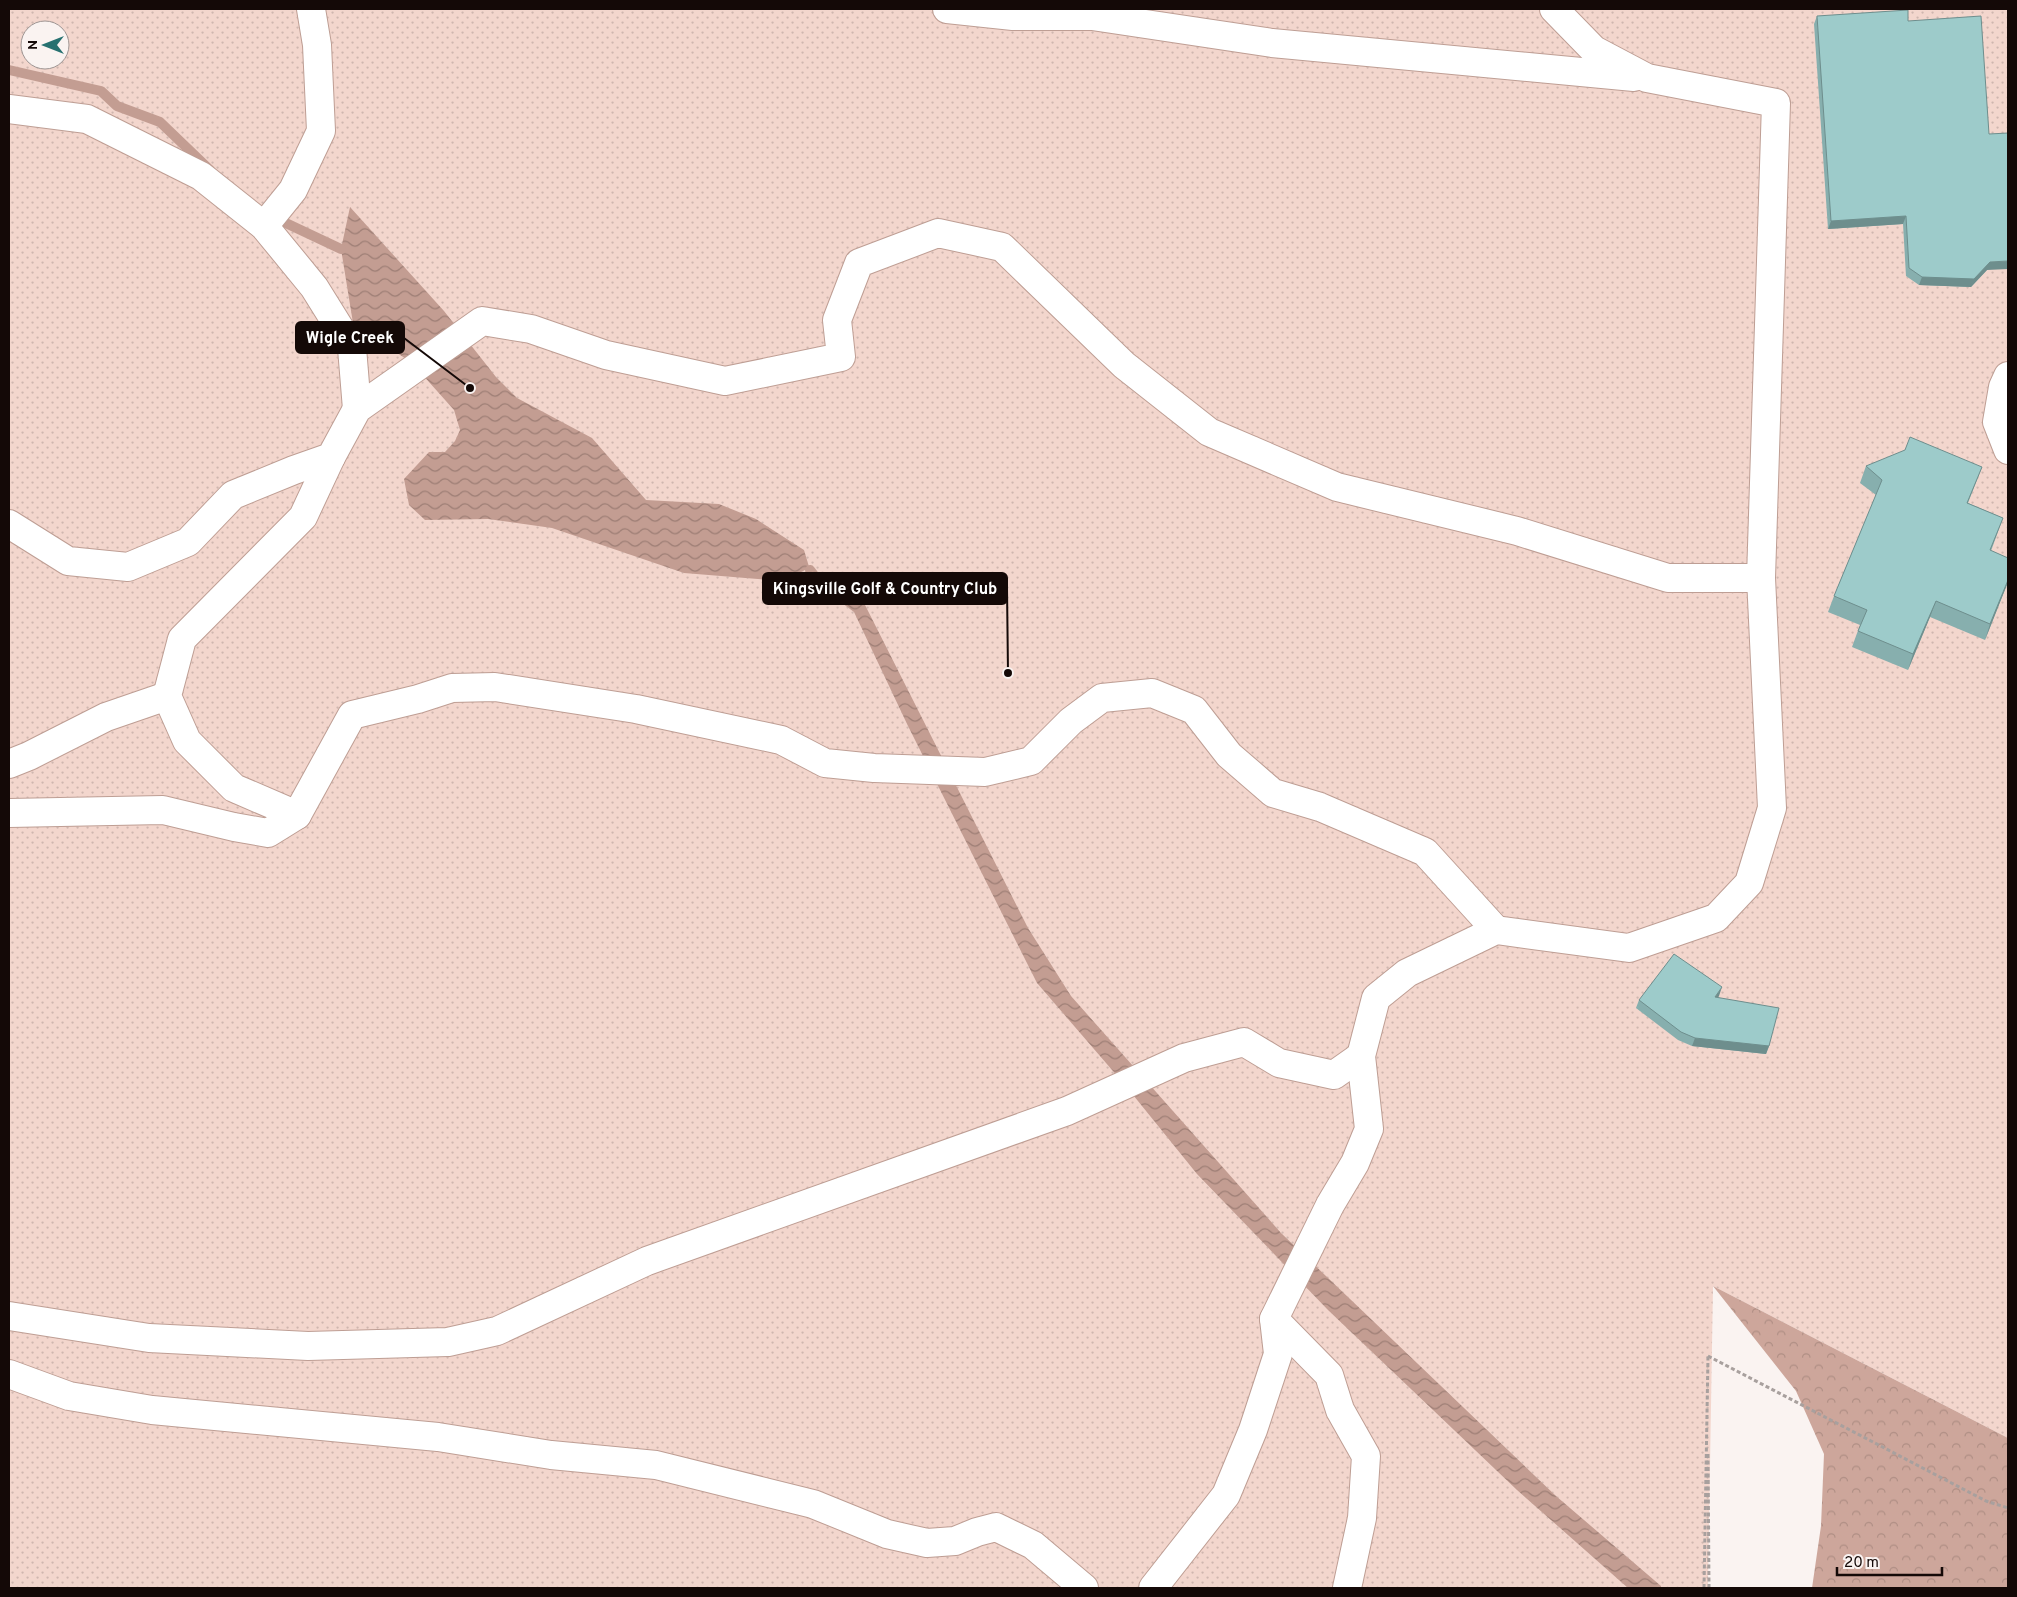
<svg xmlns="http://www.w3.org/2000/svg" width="2017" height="1597" font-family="Overpass,sans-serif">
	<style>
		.grass { fill: url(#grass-dots); fill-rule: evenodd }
		.forest { fill: url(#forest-crowns) }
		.water { fill: url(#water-waves) }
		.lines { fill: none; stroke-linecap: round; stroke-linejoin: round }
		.stream { stroke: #c39d92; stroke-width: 10 }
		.minor-casing { stroke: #be9e94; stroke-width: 30 }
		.path { stroke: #a8a09e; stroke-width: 3; stroke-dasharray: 4 2.5; stroke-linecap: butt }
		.minor { stroke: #fff; stroke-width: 28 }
		.wall { fill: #87afae }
		.shaded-wall { fill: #6e8e8d }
		.building { fill: #9dcbca; stroke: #6e8e8d }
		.leader { fill: none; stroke: #140907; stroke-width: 2 }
		.callout-dot { fill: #140907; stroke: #faf3f1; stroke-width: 2 }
		.callout { fill: #140907; stroke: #140907; stroke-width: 2 }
		.callout-label { font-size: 16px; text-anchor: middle; font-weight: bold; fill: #fff }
	</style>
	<defs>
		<pattern id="grass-dots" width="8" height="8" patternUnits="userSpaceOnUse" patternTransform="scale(1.25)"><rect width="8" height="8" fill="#f3d6cd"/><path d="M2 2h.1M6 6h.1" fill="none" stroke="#cfb6af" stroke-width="1.8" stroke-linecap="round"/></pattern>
		<pattern id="forest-crowns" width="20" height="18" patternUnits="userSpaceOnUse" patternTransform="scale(1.25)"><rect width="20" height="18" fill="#cda69b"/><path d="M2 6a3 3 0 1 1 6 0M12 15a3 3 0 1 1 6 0" fill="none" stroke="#af8e84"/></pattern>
		<pattern id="water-waves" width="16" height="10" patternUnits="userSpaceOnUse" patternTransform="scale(1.25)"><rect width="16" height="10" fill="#c39d92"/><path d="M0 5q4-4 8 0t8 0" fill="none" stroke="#9d7e75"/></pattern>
	</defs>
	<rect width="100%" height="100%" fill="#faf3f1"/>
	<path class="grass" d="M9 9H2008V1438L1713 1286 1708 1588H9ZM30 30H60V60H30Z"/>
	<polygon class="forest" points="1713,1286 2008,1438 2008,1588 1812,1588 1821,1526 1824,1454 1796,1391"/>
	<g class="water">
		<polygon points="350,207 444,311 496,377 517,398 592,438 646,500 719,504 756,519 804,550 810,570 805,570 784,581 684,573 552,528 488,519 425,520 409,505 404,479 429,452 445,452 455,441 460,430 454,410 412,363 353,323 341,249"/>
		<polygon points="826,586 842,586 863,601 1028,928 1071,996 1281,1233 1556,1496 1661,1586 1661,1588 1628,1588 1517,1490 1328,1310 1197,1174 1125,1085 1037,983 908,726 854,612 826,591"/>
	</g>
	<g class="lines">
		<g class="stream">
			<polyline points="9,70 101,91 117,106 160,122 210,170"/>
			<polyline points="273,217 341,249"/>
			<polyline points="810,570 826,591"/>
		</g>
		<g class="minor-casing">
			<g id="minor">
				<polyline points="947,9 1013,16 1092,16 1272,43 1634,77"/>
				<polyline points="9,109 87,119 201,176 264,226 314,287 352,348 357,409"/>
				<polyline points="264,226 293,190 321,131 317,45 311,9"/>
				<polyline points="2008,376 2003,387 1997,422 2008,450"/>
				<polyline points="9,524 68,561 128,567 188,542 233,495 294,470 331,457 357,409 482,321 531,329 606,355 725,381 841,357 837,320 859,263 938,233 1002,247 1124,365 1209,432 1337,487 1517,531 1668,578 1761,578"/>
				<polyline points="9,764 29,756 106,717 167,696"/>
				<polyline points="9,813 163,810 234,827 268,833 297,815 352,715 418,699 452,688 495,687 636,709 781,740 825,763 874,768 985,772 1031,761 1071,721 1102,698 1152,693 1194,710 1229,755 1273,793 1320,807 1425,852 1496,930"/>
				<polyline points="297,815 234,788 187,741 167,696 182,639 303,517 331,457"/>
				<polyline points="9,1316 149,1338 308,1346 448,1342 497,1331 647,1261 1067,1111 1184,1058 1244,1042 1279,1063 1334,1075 1361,1056"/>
				<polyline points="9,1374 69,1396 152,1410 438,1437 551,1455 656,1465 813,1504 887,1534 927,1543 955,1541 977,1532 996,1527 1033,1545 1084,1588"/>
				<polyline points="1153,1588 1226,1495 1253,1430 1278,1354 1274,1319"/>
				<polyline points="1347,1588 1362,1518 1366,1456 1340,1410 1329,1375 1274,1319 1330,1205 1355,1163 1369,1129 1361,1056 1376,998 1407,973 1496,930 1629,948 1716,918 1749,883 1772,808 1761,578 1776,103 1647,78 1594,50 1554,9"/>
			</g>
		</g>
		<g class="path">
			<polyline points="1708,1356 1986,1501 2008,1508"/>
			<polyline points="1708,1454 1709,1588"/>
			<polyline points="1704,1588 1708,1356"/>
		</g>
		<use href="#minor" class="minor"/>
	</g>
	<g class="wall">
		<polygon points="1817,16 1908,21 1987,270 1971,287 1919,285 1906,276 1903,224 1828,229 1814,24"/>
		<polygon points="1866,466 1982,467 1968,503 2003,518 1991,551 2008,558 2008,582 1985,640 1930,617 1908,670 1852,647 1860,625 1828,612 1834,596 1876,495 1860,483"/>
		<polygon points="1719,996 1717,997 1769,1046 1766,1054 1692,1046 1678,1040 1636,1008 1639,1000"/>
	</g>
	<g class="shaded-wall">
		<polygon points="1906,216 1903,224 1828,229 1831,221"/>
		<polygon points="2008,261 2008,269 1987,270 1971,287 1919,285 1922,277 1990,262"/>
		<polygon points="2008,580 2008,582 1985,640 1990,624"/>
		<polygon points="1936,601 1930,617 1908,670 1913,654"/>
		<polygon points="1722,987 1719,996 1712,1005 1715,997"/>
		<polygon points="1695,1038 1769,1046 1766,1054 1692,1046"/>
	</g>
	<g class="building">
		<polygon points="1908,10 1908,21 1981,16 1989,134 2008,133 2008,261 1990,262 1974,279 1922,277 1909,268 1906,216 1831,221 1817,16"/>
		<polygon points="1910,437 1982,467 1967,503 2003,518 1990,550 2008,558 2008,580 1990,624 1936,601 1913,654 1858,631 1867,610 1834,596 1882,480 1866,466 1905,450"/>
		<polygon points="1674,954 1722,987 1715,997 1779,1008 1769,1046 1695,1038 1681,1032 1639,1000"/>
	</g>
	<path class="leader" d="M470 388L404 338M1008 673L1007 588"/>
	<g class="callout-dot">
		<circle cx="470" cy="388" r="5"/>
		<circle cx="1008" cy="673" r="5"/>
	</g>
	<g class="callout">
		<rect x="296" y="322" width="108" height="31" rx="5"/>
		<rect x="763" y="573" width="244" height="31" rx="5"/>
	</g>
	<g class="callout-label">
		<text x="350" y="343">Wigle Creek</text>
		<text x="885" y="594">Kingsville Golf &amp; Country Club</text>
	</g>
	<rect width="2017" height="1597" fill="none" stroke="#140907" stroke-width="20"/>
	<g transform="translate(45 45) rotate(270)"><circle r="24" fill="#faf3f1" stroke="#9e9593"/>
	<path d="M0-4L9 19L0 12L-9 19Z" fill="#267170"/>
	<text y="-8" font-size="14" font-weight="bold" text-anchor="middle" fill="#140907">N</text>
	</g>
	<path d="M1837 1567v8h105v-8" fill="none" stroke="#140907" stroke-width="2.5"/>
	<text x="1844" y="1567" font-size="15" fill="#140907" stroke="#faf3f1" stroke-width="4" paint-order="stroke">20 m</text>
</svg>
